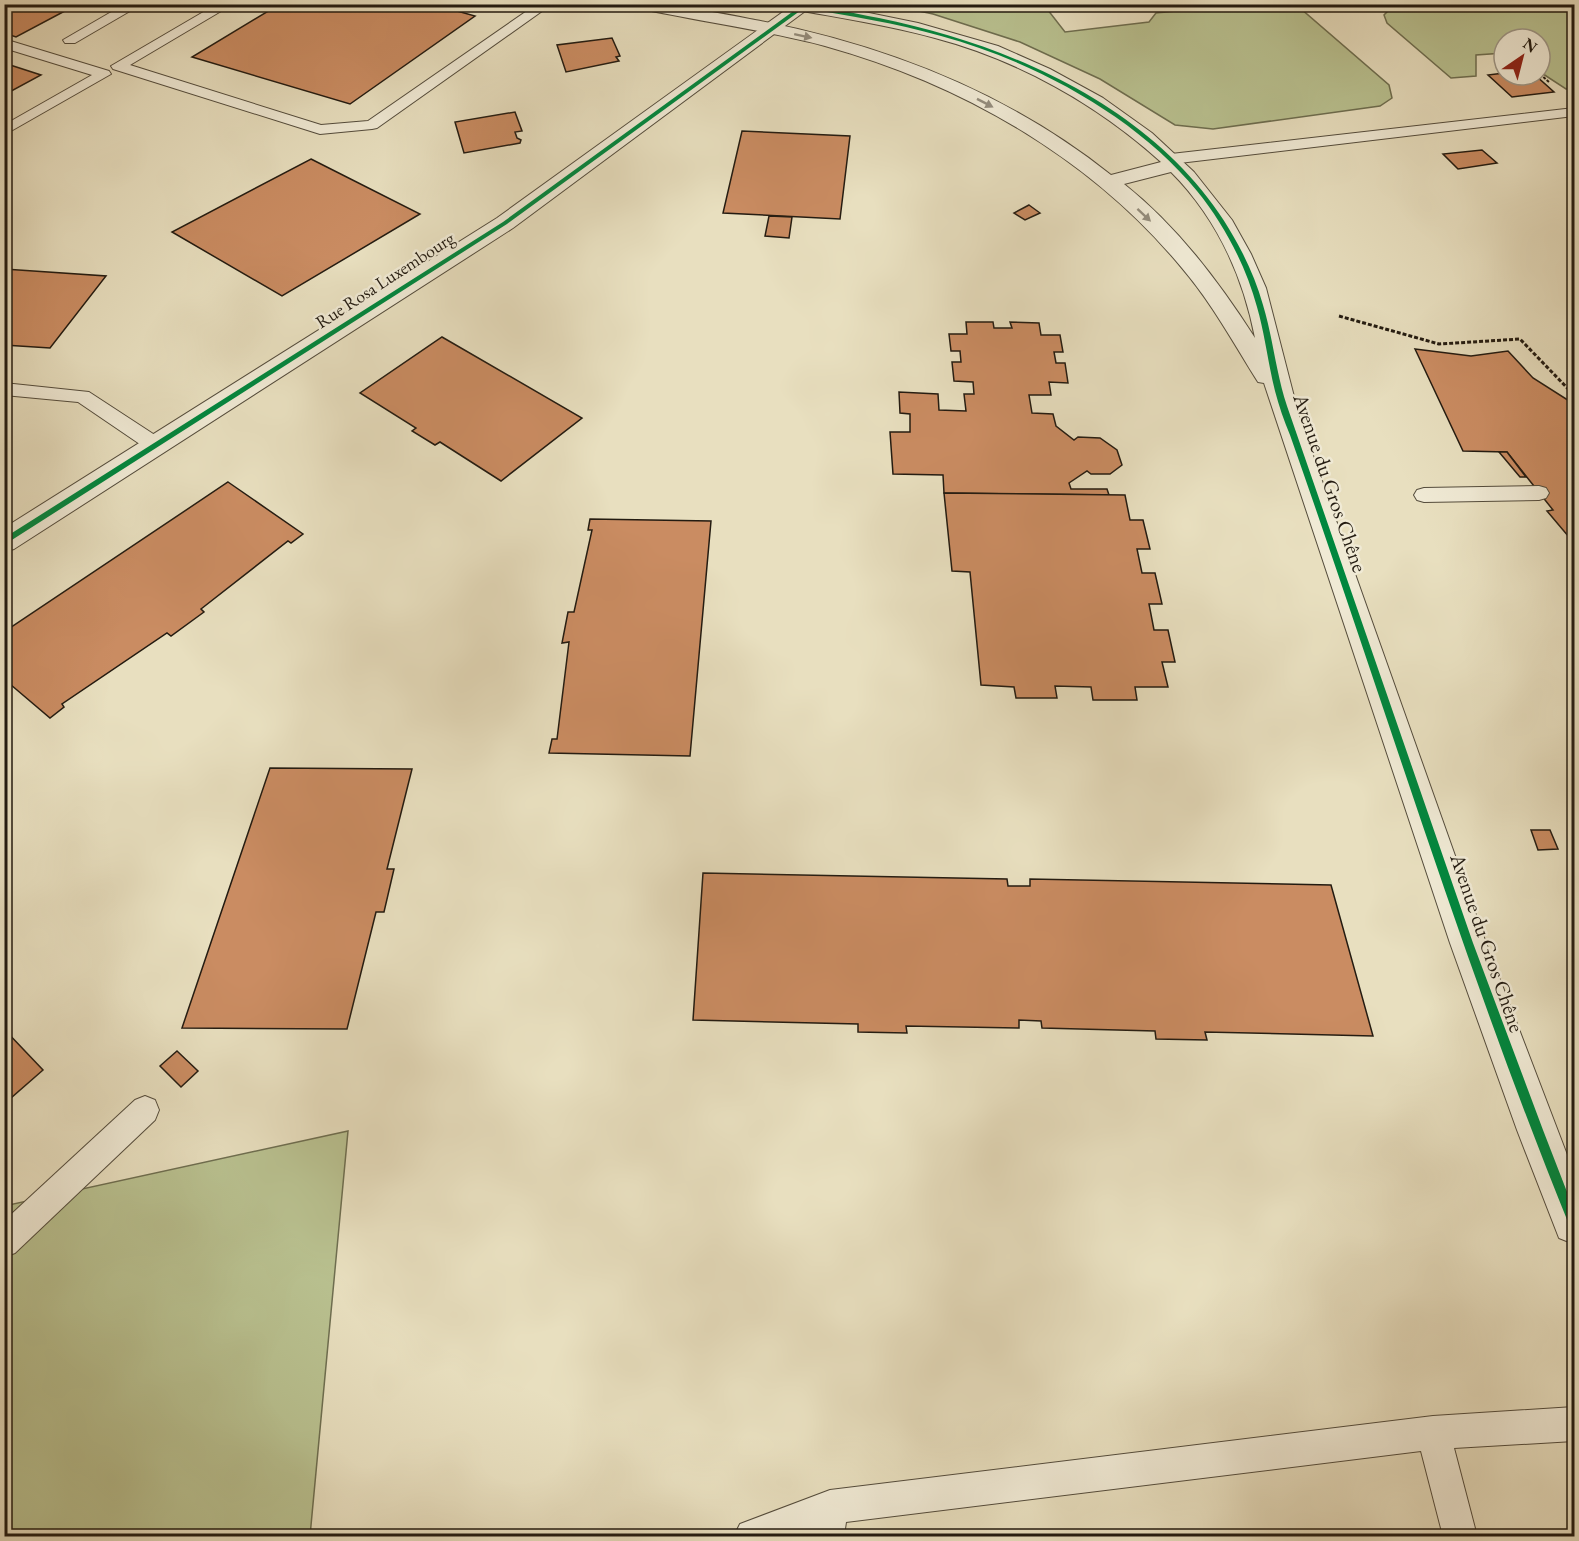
<svg xmlns="http://www.w3.org/2000/svg" width="1579" height="1541" font-family="'EB Garamond',serif">
	<style>
		.green { fill: #b9c190; stroke: #6e6e50; stroke-width: 1.5 }
		.building { fill: #ca8c62; stroke: #231b11; stroke-width: 1.5 }
		.lines { fill: none; stroke-linecap: round; stroke-linejoin: round }
		.service-casing { stroke: #544c3c; stroke-width: 2 }
		.minor-casing { stroke: #544c3c; stroke-width: 2 }
		.tertiary-casing { stroke: #544c3c; stroke-width: 2 }
		.path-far1 { stroke: #231b11; stroke-width: 2; stroke-dasharray: 3 1.5; stroke-linecap: butt }
		.path { stroke: #231b11; stroke-width: 3; stroke-dasharray: 4 2; stroke-linecap: butt }
		.service { fill: #f0ead5; fill-rule: evenodd }
		.minor { fill: #f0ead5; fill-rule: evenodd }
		.tertiary { fill: #f0ead5; fill-rule: evenodd }
		.cycleway-casing { stroke: #f0ead5; stroke-width: 4 }
		.cycleway { fill: #00873e; fill-rule: evenodd }
		.oneway { fill: #948d7d }
		.labels { text-anchor: middle; stroke-width: 5; stroke-linejoin: round; paint-order: stroke }
		.far-street-label { font-size: 18px; fill: #231b11; stroke: #f0ead5 }
		.street-label { font-size: 21px; fill: #231b11; stroke: #f0ead5 }
	</style>
	<rect width="100%" height="100%" fill="#e8dfbf"/>
	<filter id="stains"><feTurbulence type="fractalNoise" baseFrequency=".00333" numOctaves="4"/><feColorMatrix values="0 0 0 0 .2 0 0 0 0 .09 0 0 0 0 .02 0 0 0 .5 -.17"/></filter>
	<radialGradient id="worn" r=".72"><stop offset=".6" stop-color="#630" stop-opacity="0"/><stop offset="1" stop-color="#630" stop-opacity=".3"/></radialGradient>
	<g class="green">
		<polygon points="1417,4 1574,5 1574,89 1566,89 1540,72 1540,39 1504,39 1504,53 1476,55 1476,76 1451,78 1387,23 1384,15 1390,9"/>
		<path d="M891 5H1044L1065 32 1149 22 1156 13C1188 10 1275 0 1301 9L1389 85 1392 98 1380 106 1213 129 1175 125 1100 79 1020 42 933 14Z"/>
		<polygon points="348,1131 310,1536 5,1536 4,1206"/>
	</g>
	<g class="building">
		<polygon points="4,4 78,4 16,37 4,33"/>
		<polygon points="280,4 432,4 475,16 350,104 192,57"/>
		<polygon points="612,38 620,56 616,57 619,61 566,72 557,45"/>
		<polygon points="4,63 41,75 4,95"/>
		<polygon points="1504,73 1535,75 1554,92 1512,97 1488,75"/>
		<polygon points="515,112 522,131 515,132 517,138 521,140 520,143 464,153 455,122"/>
		<polygon points="742,131 850,136 840,219 723,213"/>
		<polygon points="1482,150 1497,163 1458,169 1443,154"/>
		<polygon points="311,159 420,214 282,296 172,232"/>
		<polygon points="1029,205 1040,213 1025,220 1014,213"/>
		<polygon points="769,216 792,217 789,238 765,236"/>
		<polygon points="4,269 106,276 50,348 4,345"/>
		<polygon points="966,322 993,322 994,328 1012,328 1010,322 1039,323 1041,335 1060,335 1063,352 1054,352 1056,363 1065,363 1068,383 1049,382 1051,395 1029,395 1032,413 1053,414 1056,426 1074,440 1078,437 1100,438 1117,450 1122,465 1110,474 1091,474 1087,471 1069,483 1071,489 1107,489 1109,495 944,493 943,475 893,474 890,432 910,432 910,414 900,413 899,392 938,394 939,410 966,411 964,394 974,394 973,382 954,381 952,362 961,362 960,351 951,351 949,334 967,334"/>
		<polygon points="442,337 582,418 501,481 440,442 435,445 412,431 416,428 360,393"/>
		<polygon points="1415,349 1471,356 1508,351 1533,378 1574,404 1574,543 1547,511 1553,510 1507,452 1463,451"/>
		<polygon points="1499,452 1507,452 1526,477 1520,477"/>
		<polygon points="228,482 303,534 291,543 288,541 201,609 204,612 171,636 167,633 62,704 64,707 50,718 4,679 4,632"/>
		<polygon points="944,493 1125,495 1130,520 1143,520 1150,549 1137,549 1142,573 1155,573 1162,604 1149,604 1154,630 1168,630 1175,662 1162,662 1168,687 1135,687 1137,700 1093,700 1091,687 1055,686 1057,698 1016,698 1014,687 981,685 970,572 952,571"/>
		<polygon points="590,519 711,521 690,756 549,753 552,739 557,739 569,642 562,643 568,612 574,612 592,530 588,530"/>
		<polygon points="270,768 412,769 387,869 394,869 384,912 376,912 347,1029 182,1028"/>
		<polygon points="1531,830 1550,830 1558,849 1538,850"/>
		<polygon points="703,873 1007,879 1008,886 1030,886 1030,879 1331,885 1373,1036 1205,1032 1207,1040 1156,1039 1155,1031 1042,1028 1041,1021 1019,1020 1019,1028 906,1026 907,1033 858,1032 858,1024 693,1020"/>
		<polygon points="4,1029 43,1070 4,1104"/>
		<polygon points="177,1051 198,1071 181,1087 160,1066"/>
	</g>
	<g class="lines">
		<g class="service-casing">
			<g id="service">
				<polygon points="125,4 142,4 75,43 65,43 63,40"/>
				<polygon points="217,4 233,4 130,65 321,125 368,121 537,4 552,4 377,128 372,129 320,134 113,69 111,66"/>
				<polygon points="4,39 109,71 111,74 4,135 4,125 92,75 4,48"/>
				<polygon points="1574,108 1574,116 1171,164 1163,159 1171,154"/>
				<polygon points="4,383 89,392 164,441 167,446 164,451 157,453 150,451 78,402 4,395"/>
				<polygon points="1539,486 1546,488 1549,493 1546,498 1539,500 1424,502 1417,500 1414,495 1417,490 1424,488"/>
				<polygon points="145,1096 155,1100 159,1110 155,1120 15,1253 4,1257 4,1221 135,1100"/>
				<polygon points="1574,1407 1574,1441 1454,1448 1477,1536 1443,1536 1421,1451 846,1522 844,1536 810,1536 810,1532 797,1536 734,1536 740,1524 830,1490 1433,1416"/>
			</g>
		</g>
		<g class="minor-casing">
			<polygon id="minor" points="794,4 812,6 513,228 14,549 4,552 4,528 497,218"/>
		</g>
		<g class="tertiary-casing">
			<path id="tertiary" d="M633 4C675 4 714 12 755 20 885 45 1007 92 1111 175L1161 162C1097 104 1018 60 935 38 888 25 840 18 792 9L783 4H825L918 23 998 46 1050 69 1103 98 1152 133 1194 172 1232 220 1251 254 1266 288 1299 416 1486 943 1574 1173V1244L1559 1238 1517 1130 1450 943 1264 383 1258 382C1234 344 1212 303 1182 268 1091 158 962 84 825 46 765 30 703 22 642 9ZM1171 172C1216 217 1243 276 1255 338 1219 282 1177 226 1124 184Z"/>
		</g>
		<polyline class="path-far1" points="1540,74 1550,83"/>
		<polyline class="path" points="1339,316 1439,344 1520,339 1574,395"/>
		<use href="#service" class="service"/>
		<use href="#minor" class="minor"/>
		<use href="#tertiary" class="tertiary"/>
		<g class="cycleway-casing">
			<path id="cycleway" d="M790 4C820 4 850 13 879 18 1022 47 1176 118 1243 254 1251 270 1258 287 1263 305 1273 338 1276 373 1287 406L1473 943 1543 1130 1574 1210V1229L1570 1227C1464 967 1383 699 1290 435 1284 421 1279 406 1275 391 1268 363 1265 335 1257 307 1246 266 1224 224 1197 191 1136 116 1033 61 941 36 896 23 850 16 804 8L507 224 4 545V538L503 222 799 7Z"/>
		</g>
		<use href="#cycleway" class="cycleway"/>
	</g>
	<defs><path id="oneway-solid" d="M-6-.8H1V-3.2L6.5 0L1 3.2V.8H-6Z" transform="scale(1.5)"/></defs>
	<g class="oneway">
		<use href="#oneway-solid" transform="translate(803 36) rotate(12)"/>
		<use href="#oneway-solid" transform="translate(985 103) rotate(27)"/>
		<use href="#oneway-solid" transform="translate(1144 215) rotate(43)"/>
	</g>
	<g class="labels">
		<g class="far-street-label">
			<text transform="translate(385 280) rotate(-33)" y="6">Rue Rosa Luxembourg</text>
		</g>
		<g class="street-label">
			<text transform="translate(1330 483) rotate(71)" y="7">Avenue du Gros Chêne</text>
			<text transform="translate(1487 943) rotate(71)" y="7">Avenue du Gros Chêne</text>
		</g>
	</g>
	<rect width="1579" height="1541" fill="none" stroke="#e8dfbf" stroke-width="24"/>
	<rect x="6" y="6" width="1567" height="1529" fill="none" stroke="#231b11" stroke-width="3"/>
	<rect x="12" y="12" width="1555" height="1517" fill="none" stroke="#231b11" stroke-width="1.5"/>
	<g transform="translate(1522 57) rotate(35)"><circle r="28" fill="#f0ead5" stroke="#9e9787" stroke-width="1.5"/>
	<path d="M0-4.5L10 22L0 15L-10 22Z" fill="#8f2418"/>
	<text y="-9" font-size="16" font-weight="bold" text-anchor="middle" fill="#231b11">N</text>
	</g>
	<rect width="100%" height="100%" filter="url(#stains)"/>
	<rect width="100%" height="100%" fill="url(#worn)"/>
</svg>
